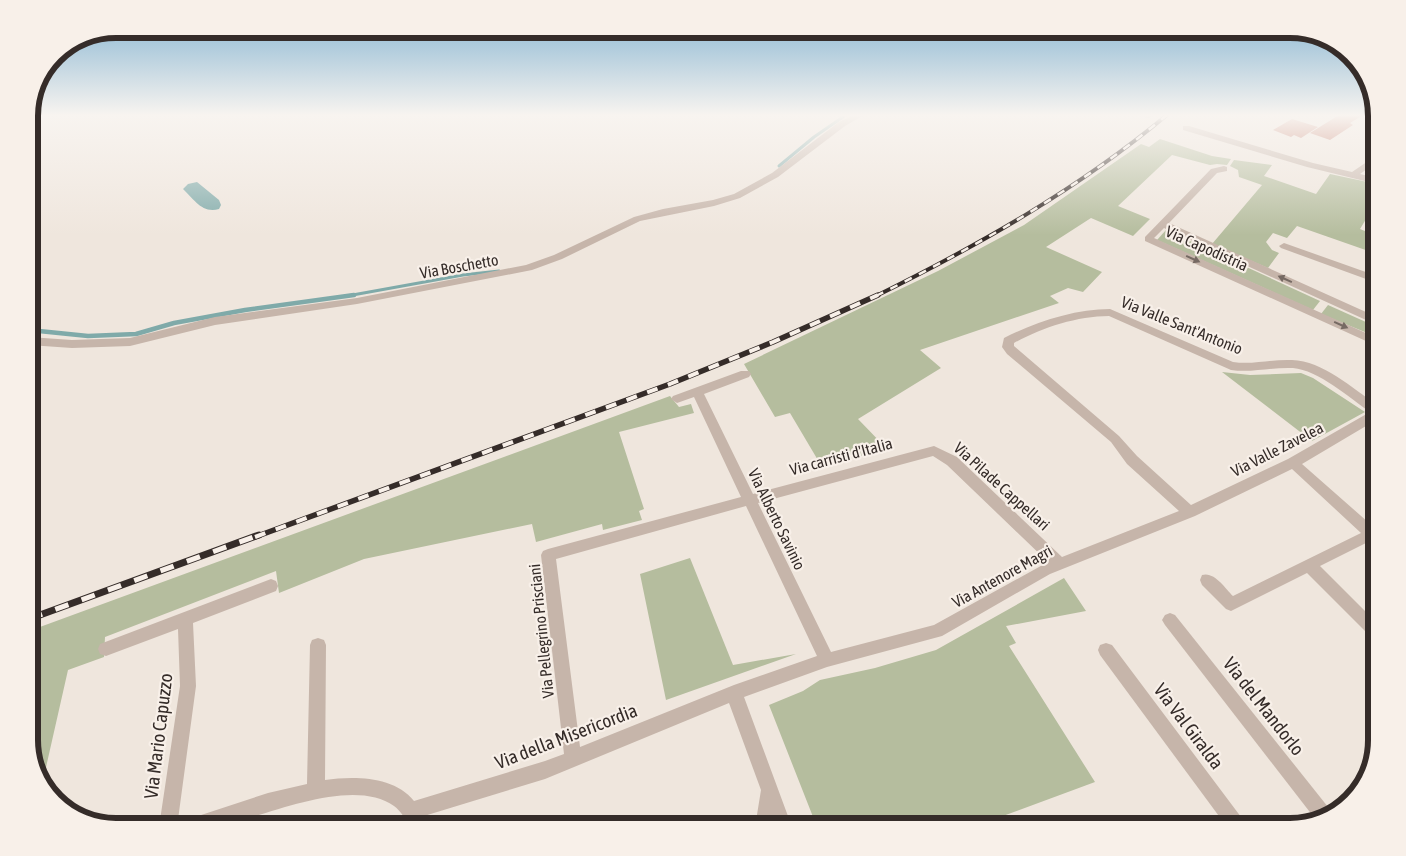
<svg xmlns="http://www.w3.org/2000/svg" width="1406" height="856" font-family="'Asap Condensed',sans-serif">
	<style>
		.green { fill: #b5bd9e }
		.water { fill: #7faaa9 }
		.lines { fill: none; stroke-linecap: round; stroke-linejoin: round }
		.stream-far1 { stroke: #7faaa9; stroke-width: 3 }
		.stream { stroke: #7faaa9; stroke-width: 4.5 }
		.building { fill: #ba6451 }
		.minor { fill: #c6b5aa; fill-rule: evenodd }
		.rail-far2-casing { stroke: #352c29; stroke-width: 4 }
		.rail-far1-casing { stroke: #352c29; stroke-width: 5.5 }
		.rail-casing { stroke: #352c29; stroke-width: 7 }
		.rail-far2 { stroke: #f8f0e9; stroke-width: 2.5; stroke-dasharray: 8; stroke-linecap: butt }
		.rail-far1 { stroke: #f8f0e9; stroke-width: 4; stroke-dasharray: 11; stroke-linecap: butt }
		.rail { stroke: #f8f0e9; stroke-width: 5; stroke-dasharray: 14; stroke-linecap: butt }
		.oneway { fill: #766a63 }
		.labels { text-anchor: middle; stroke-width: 4.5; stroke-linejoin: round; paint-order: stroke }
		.street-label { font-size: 16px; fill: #352c29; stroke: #f8f0e9 }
		.near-street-label { font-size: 19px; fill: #352c29; stroke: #f8f0e9 }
		.rim { fill: none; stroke: #352c29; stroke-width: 6 }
	</style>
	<rect width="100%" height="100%" fill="#efe6dd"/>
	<g class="green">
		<polygon points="1160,139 1212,156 1231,159 1227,165 1217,164 1210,165 1172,155 1118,206 1150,219 1133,236 1091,218 1046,247 1102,272 1083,292 1068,288 1050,296 1059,303 920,350 941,368 858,419 887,449 822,467 790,413 775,417 744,364 938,271 1024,225 1141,144 1149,147"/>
		<polygon points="1234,160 1272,165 1264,176 1316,194 1330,174 1377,184 1377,201 1360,229 1377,236 1377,254 1297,226 1287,238 1273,233 1266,242 1272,250 1279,253 1268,268 1212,244 1262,185 1239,177 1238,170 1230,166"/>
		<polygon points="1166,230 1320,301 1313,310 1157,240"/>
		<polygon points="1328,305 1377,327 1377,337 1321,314"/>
		<polygon points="1222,372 1250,375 1301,373 1313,378 1365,412 1312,441"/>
		<polygon points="670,396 679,407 691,404 694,413 619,432 644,509 639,511 642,520 603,530 602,524 536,542 532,524 364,559 279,593 276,571 105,637 104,657 68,670 42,785 41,784 29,746 29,631"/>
		<polygon points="690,558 733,665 796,654 666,700 640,574"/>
		<polygon points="1064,578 1086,611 1006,626 1016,643 1009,646 1095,782 973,827 817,827 769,705 803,691 820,680 875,668 936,650"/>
	</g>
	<path class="water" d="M197 182 219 200 221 205 219 209C202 214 194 199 183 189L188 184Z"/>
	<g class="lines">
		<g class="stream-far1">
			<polyline points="779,166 814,137 843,117"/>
			<polyline points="347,296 463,275 499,271"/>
		</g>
		<polyline class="stream" points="29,330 88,336 136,334 174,323 245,310 354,295"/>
	</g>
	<g class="building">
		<polygon points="1339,115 1363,115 1350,123 1353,125 1330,140 1310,133"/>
		<polygon points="1292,119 1318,127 1301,138 1294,135 1291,137 1273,130"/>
	</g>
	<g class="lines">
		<g class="minor">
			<polygon points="854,115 864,115 845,126 778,177 740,198 714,206 640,221 562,259 532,270 357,304 215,325 130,346 72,348 29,345 29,337 72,340 130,338 215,317 357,298 526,265 554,255 634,217 663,209 713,200 734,194 772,173 839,122"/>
			<polygon points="1139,115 1151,115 1152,116 1148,118"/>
			<polygon points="1183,126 1189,126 1313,163 1352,172 1377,155 1377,162 1360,174 1377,178 1377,184 1307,167 1183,130"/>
			<polygon points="1224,166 1227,167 1227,171 1217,173 1169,223 1377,317 1377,325 1164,228 1154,238 1377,338 1377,346 1145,241 1145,237 1211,169"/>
			<polygon points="1284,243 1377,276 1377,283 1281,248 1279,246"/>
			<path d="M1110 309 1233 362C1253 365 1272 359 1292 360 1323 361 1352 388 1377 405V433L1366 426 1302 464 1377 530V543L1370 541 1320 566 1377 623V640L1372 638 1307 573 1231 611 1226 609 1202 585 1200 580 1202 575C1214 571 1225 588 1233 596L1361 533 1292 469 1195 516 1050 574 942 636 827 667 744 697 792 827H774L773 826V827H755L761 790 729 703 545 779 424 816 429 827H410C406 820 401 811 394 806 353 776 265 815 221 827 210 830 195 827 183 827L186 821 192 818 268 793 307 784 310 645 312 640 318 638 324 640 326 645 325 780C354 776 394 776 414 801L545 761 564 754 541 555 543 551 548 549 741 497 694 397 677 403 671 399 673 396 741 371H749L751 374 749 377 704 394 753 494 934 446 957 457 1062 557 1179 511 1127 464 1111 442 1007 354 1002 347 1004 338C1035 322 1075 309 1110 309ZM1109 316 1231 370C1252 373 1272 367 1293 368 1318 370 1350 398 1370 412L1288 459 1191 505 1137 456 1119 436 1014 346V343C1041 328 1077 316 1109 316ZM933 456 947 465 1048 562 934 625 831 652 758 503ZM746 506 817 656 734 685 580 747 556 559Z"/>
			<polygon points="271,579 276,581 278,586 276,591 193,623 196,686 177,827 159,827 180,686 178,629 106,656 100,654 98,649 100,644"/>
			<polygon points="1170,613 1175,615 1332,812 1334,816 1316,820 1165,625 1162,620 1165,615"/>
			<polygon points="1106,643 1112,645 1244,821 1247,827 1227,827 1100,655 1098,650 1100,645"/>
		</g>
		<g class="rail-far2-casing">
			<path id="rail-far2" d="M876 296C979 245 1078 189 1167 115"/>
		</g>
		<g class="rail-far1-casing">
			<polyline id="rail-far1" points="255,537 670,384 773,342 878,295"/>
		</g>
		<g class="rail-casing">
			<polyline id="rail" points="29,619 259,535"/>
		</g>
		<use href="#rail-far2" class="rail-far2"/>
		<use href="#rail-far1" class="rail-far1"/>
		<use href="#rail" class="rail"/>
	</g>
	<defs><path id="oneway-solid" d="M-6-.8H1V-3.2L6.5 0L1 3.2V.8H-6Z" transform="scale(1.25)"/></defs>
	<g class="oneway">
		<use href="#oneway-solid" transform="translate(1193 259) rotate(24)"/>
		<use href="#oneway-solid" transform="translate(1285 279) rotate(-156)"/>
		<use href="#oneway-solid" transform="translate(1341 325) rotate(24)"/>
	</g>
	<linearGradient id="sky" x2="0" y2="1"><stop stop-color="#7eb0cf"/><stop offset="0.49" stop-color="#f8f4f0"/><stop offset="1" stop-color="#f8f4f0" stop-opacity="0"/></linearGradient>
	<rect width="1406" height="235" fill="url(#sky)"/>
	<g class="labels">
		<g class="street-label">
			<text transform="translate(1207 248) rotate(24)" y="6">Via Capodistria</text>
			<text transform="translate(459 266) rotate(-10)" y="6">Via Boschetto</text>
			<text transform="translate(1182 325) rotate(22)" y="6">Via Valle Sant'Antonio</text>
			<text transform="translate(1277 449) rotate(-27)" y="6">Via Valle Zavelea</text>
			<text transform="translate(841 456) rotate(-15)" y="6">Via carristi d'Italia</text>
			<text transform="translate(1002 486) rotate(42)" y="6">Via Pilade Cappellari</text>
			<text transform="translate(777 519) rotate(64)" y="6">Via Alberto Savinio</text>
			<text transform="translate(1002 576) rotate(-29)" y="6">Via Antenore Magri</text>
			<text transform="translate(541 631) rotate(-96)" y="6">Via Pellegrino Prisciani</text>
		</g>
		<g class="near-street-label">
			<text transform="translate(1264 706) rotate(52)" y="7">Via del Mandorlo</text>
			<text transform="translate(1189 726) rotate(53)" y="7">Via Val Giralda</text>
			<text transform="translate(158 736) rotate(-83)" y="7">Via Mario Capuzzo</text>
			<text transform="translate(566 736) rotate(-21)" y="7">Via della Misericordia</text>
		</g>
	</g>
	<path d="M0 0H1406V856H0ZM116 38H1290A78 78 0 0 1 1368 116V740A78 78 0 0 1 1290 818H116A78 78 0 0 1 38 740V116A78 78 0 0 1 116 38Z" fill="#f8f0e9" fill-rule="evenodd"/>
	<path class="rim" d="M116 38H1290A78 78 0 0 1 1368 116V740A78 78 0 0 1 1290 818H116A78 78 0 0 1 38 740V116A78 78 0 0 1 116 38Z"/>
</svg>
